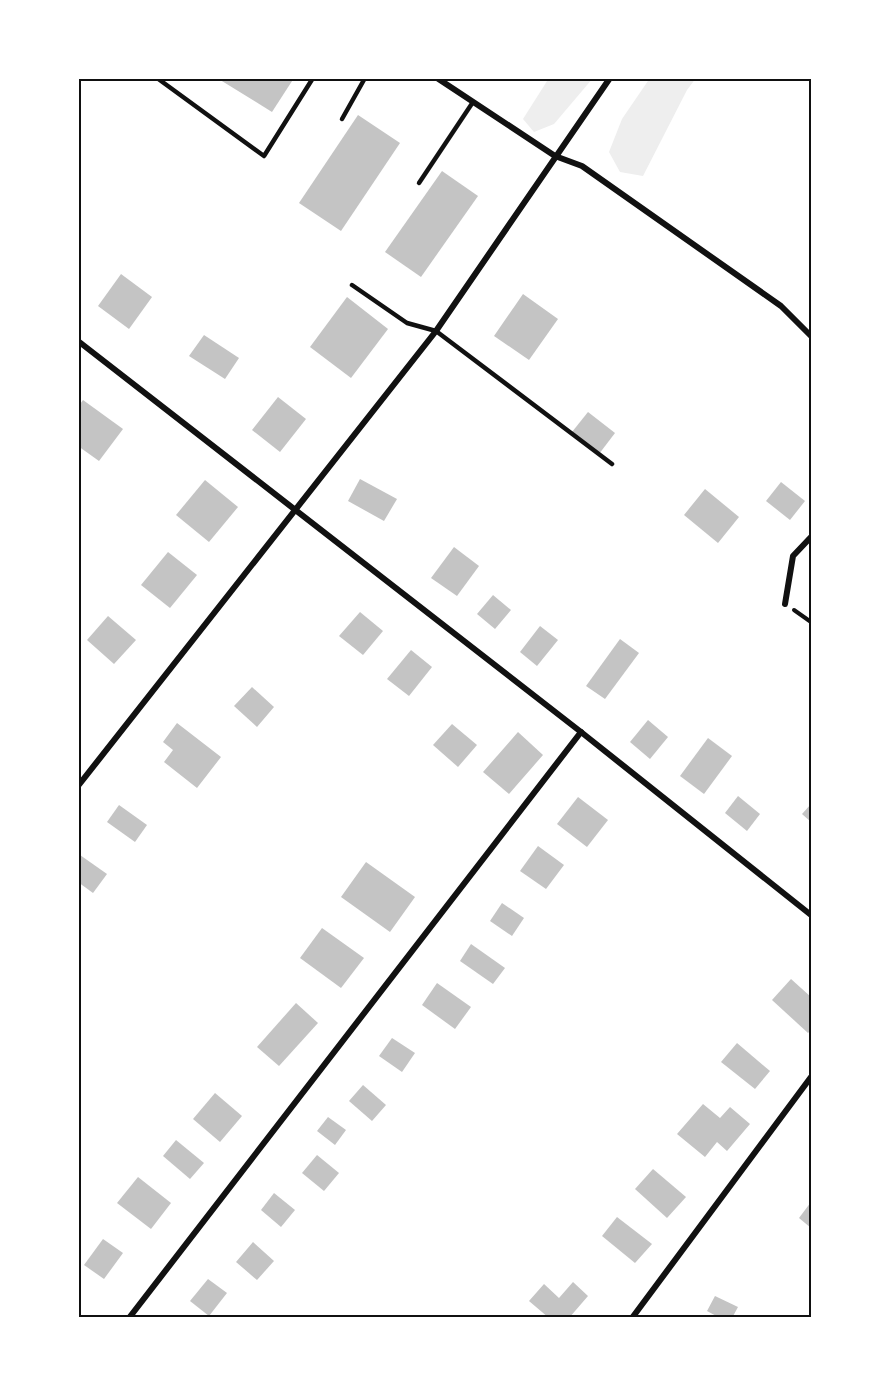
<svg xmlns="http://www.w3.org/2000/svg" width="889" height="1396" font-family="'PT Sans Narrow',sans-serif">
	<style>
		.green { fill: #eee }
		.building { fill: #c4c4c4 }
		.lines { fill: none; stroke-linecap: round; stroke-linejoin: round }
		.path { stroke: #111; stroke-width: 4 }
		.service { stroke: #111; stroke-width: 4.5 }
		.minor { stroke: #111; stroke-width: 6 }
		.neatline { fill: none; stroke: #111; stroke-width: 2 }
	</style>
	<rect width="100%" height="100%" fill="#fff"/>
	<g class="green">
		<polygon points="549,78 593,78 554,124 534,132 523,119"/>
		<polygon points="650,78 696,78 687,90 643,176 620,172 609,152 622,119"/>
	</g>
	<g class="building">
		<polygon points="217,78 294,78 272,112"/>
		<polygon points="358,115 400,143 341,231 299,203"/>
		<polygon points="442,171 478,196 421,277 385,252"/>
		<polygon points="121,274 152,297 129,329 98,306"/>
		<polygon points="523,294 558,319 529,360 494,336"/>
		<polygon points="347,297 388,329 351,378 310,347"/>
		<polygon points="204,335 239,358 225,379 189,356"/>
		<polygon points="278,397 306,419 280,452 252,430"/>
		<polygon points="83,400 123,429 99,461 78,446 78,407"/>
		<polygon points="588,412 615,433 599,454 572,432"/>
		<polygon points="360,479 397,499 384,521 348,501"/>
		<polygon points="205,480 238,507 209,542 176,515"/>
		<polygon points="781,482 805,501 790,520 766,501"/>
		<polygon points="705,489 739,517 718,543 684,515"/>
		<polygon points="454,547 479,566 457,596 431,578"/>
		<polygon points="168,552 197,575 170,608 141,585"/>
		<polygon points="493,595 511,610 495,629 477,614"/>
		<polygon points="360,612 383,631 363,655 339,636"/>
		<polygon points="108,616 136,640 114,664 87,640"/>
		<polygon points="540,626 558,640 537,666 520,652"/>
		<polygon points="620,639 639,653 605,699 586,686"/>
		<polygon points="411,650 432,667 409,696 387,679"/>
		<polygon points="252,687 274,707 257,727 234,706"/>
		<polygon points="648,720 668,737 650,759 630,742"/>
		<polygon points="177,723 221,757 197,788 164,762 173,750 163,742"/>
		<polygon points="452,724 477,745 458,767 433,745"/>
		<polygon points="518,732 543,755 509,794 483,772"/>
		<polygon points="708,738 732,756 704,794 680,776"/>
		<polygon points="738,796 760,814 747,831 725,813"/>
		<polygon points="578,797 608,820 587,847 557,824"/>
		<polygon points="811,804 811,822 802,814"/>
		<polygon points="119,805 147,825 135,842 107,822"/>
		<polygon points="538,846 564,865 546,889 520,871"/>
		<polygon points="80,855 107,874 93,893 78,882 78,858"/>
		<polygon points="366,862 415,897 390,932 341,897"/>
		<polygon points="502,903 524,918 512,936 490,921"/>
		<polygon points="322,928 364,958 341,988 300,958"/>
		<polygon points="471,944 505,968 493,984 460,961"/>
		<polygon points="791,979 811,997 811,1030 808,1033 772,1000"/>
		<polygon points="437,983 471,1007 455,1029 422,1005"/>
		<polygon points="296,1003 318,1023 279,1066 257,1047"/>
		<polygon points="392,1038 415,1053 402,1072 379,1056"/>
		<polygon points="737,1043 770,1071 755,1089 721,1062"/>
		<polygon points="363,1085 386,1105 372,1121 349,1101"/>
		<polygon points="215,1093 242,1116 220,1142 193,1119"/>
		<polygon points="703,1104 720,1118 730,1107 750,1124 727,1151 717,1142 705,1157 677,1134"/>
		<polygon points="328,1117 346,1130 335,1145 317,1131"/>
		<polygon points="176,1140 204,1163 190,1179 163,1156"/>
		<polygon points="317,1155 339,1173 324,1191 302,1173"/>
		<polygon points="653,1169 686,1197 667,1218 635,1189"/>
		<polygon points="138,1177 171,1203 151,1229 117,1203"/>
		<polygon points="274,1193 295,1210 281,1227 261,1210"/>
		<polygon points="811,1202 811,1228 799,1218"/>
		<polygon points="617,1217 652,1244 635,1263 602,1236"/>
		<polygon points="103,1239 123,1253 104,1279 84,1265"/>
		<polygon points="253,1242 274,1261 257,1280 236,1262"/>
		<polygon points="208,1279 227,1293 209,1316 190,1301"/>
		<polygon points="573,1282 588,1296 569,1318 549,1318 529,1301 544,1284 559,1298"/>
		<polygon points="715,1296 738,1307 732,1318 720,1318 707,1311"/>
	</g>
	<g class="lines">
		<polyline class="path" points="794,610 811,622"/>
		<g class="service">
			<polyline points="157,78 264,156 313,78"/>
			<polyline points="342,119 365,78"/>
			<polyline points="419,183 473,102"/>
			<polyline points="352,285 407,323 436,331 612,464"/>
		</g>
		<g class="minor">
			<polyline points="437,78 555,156 582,166 781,306 811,336"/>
			<polyline points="78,341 581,732 811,915"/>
			<polyline points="785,604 793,556 811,537"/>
			<polyline points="78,786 436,331 610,78"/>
			<polyline points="129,1318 581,732"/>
			<polyline points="632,1318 811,1077"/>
		</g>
	</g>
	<rect width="889" height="1396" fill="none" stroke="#ffffff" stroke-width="159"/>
	<rect x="80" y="80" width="730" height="1236" class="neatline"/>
</svg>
